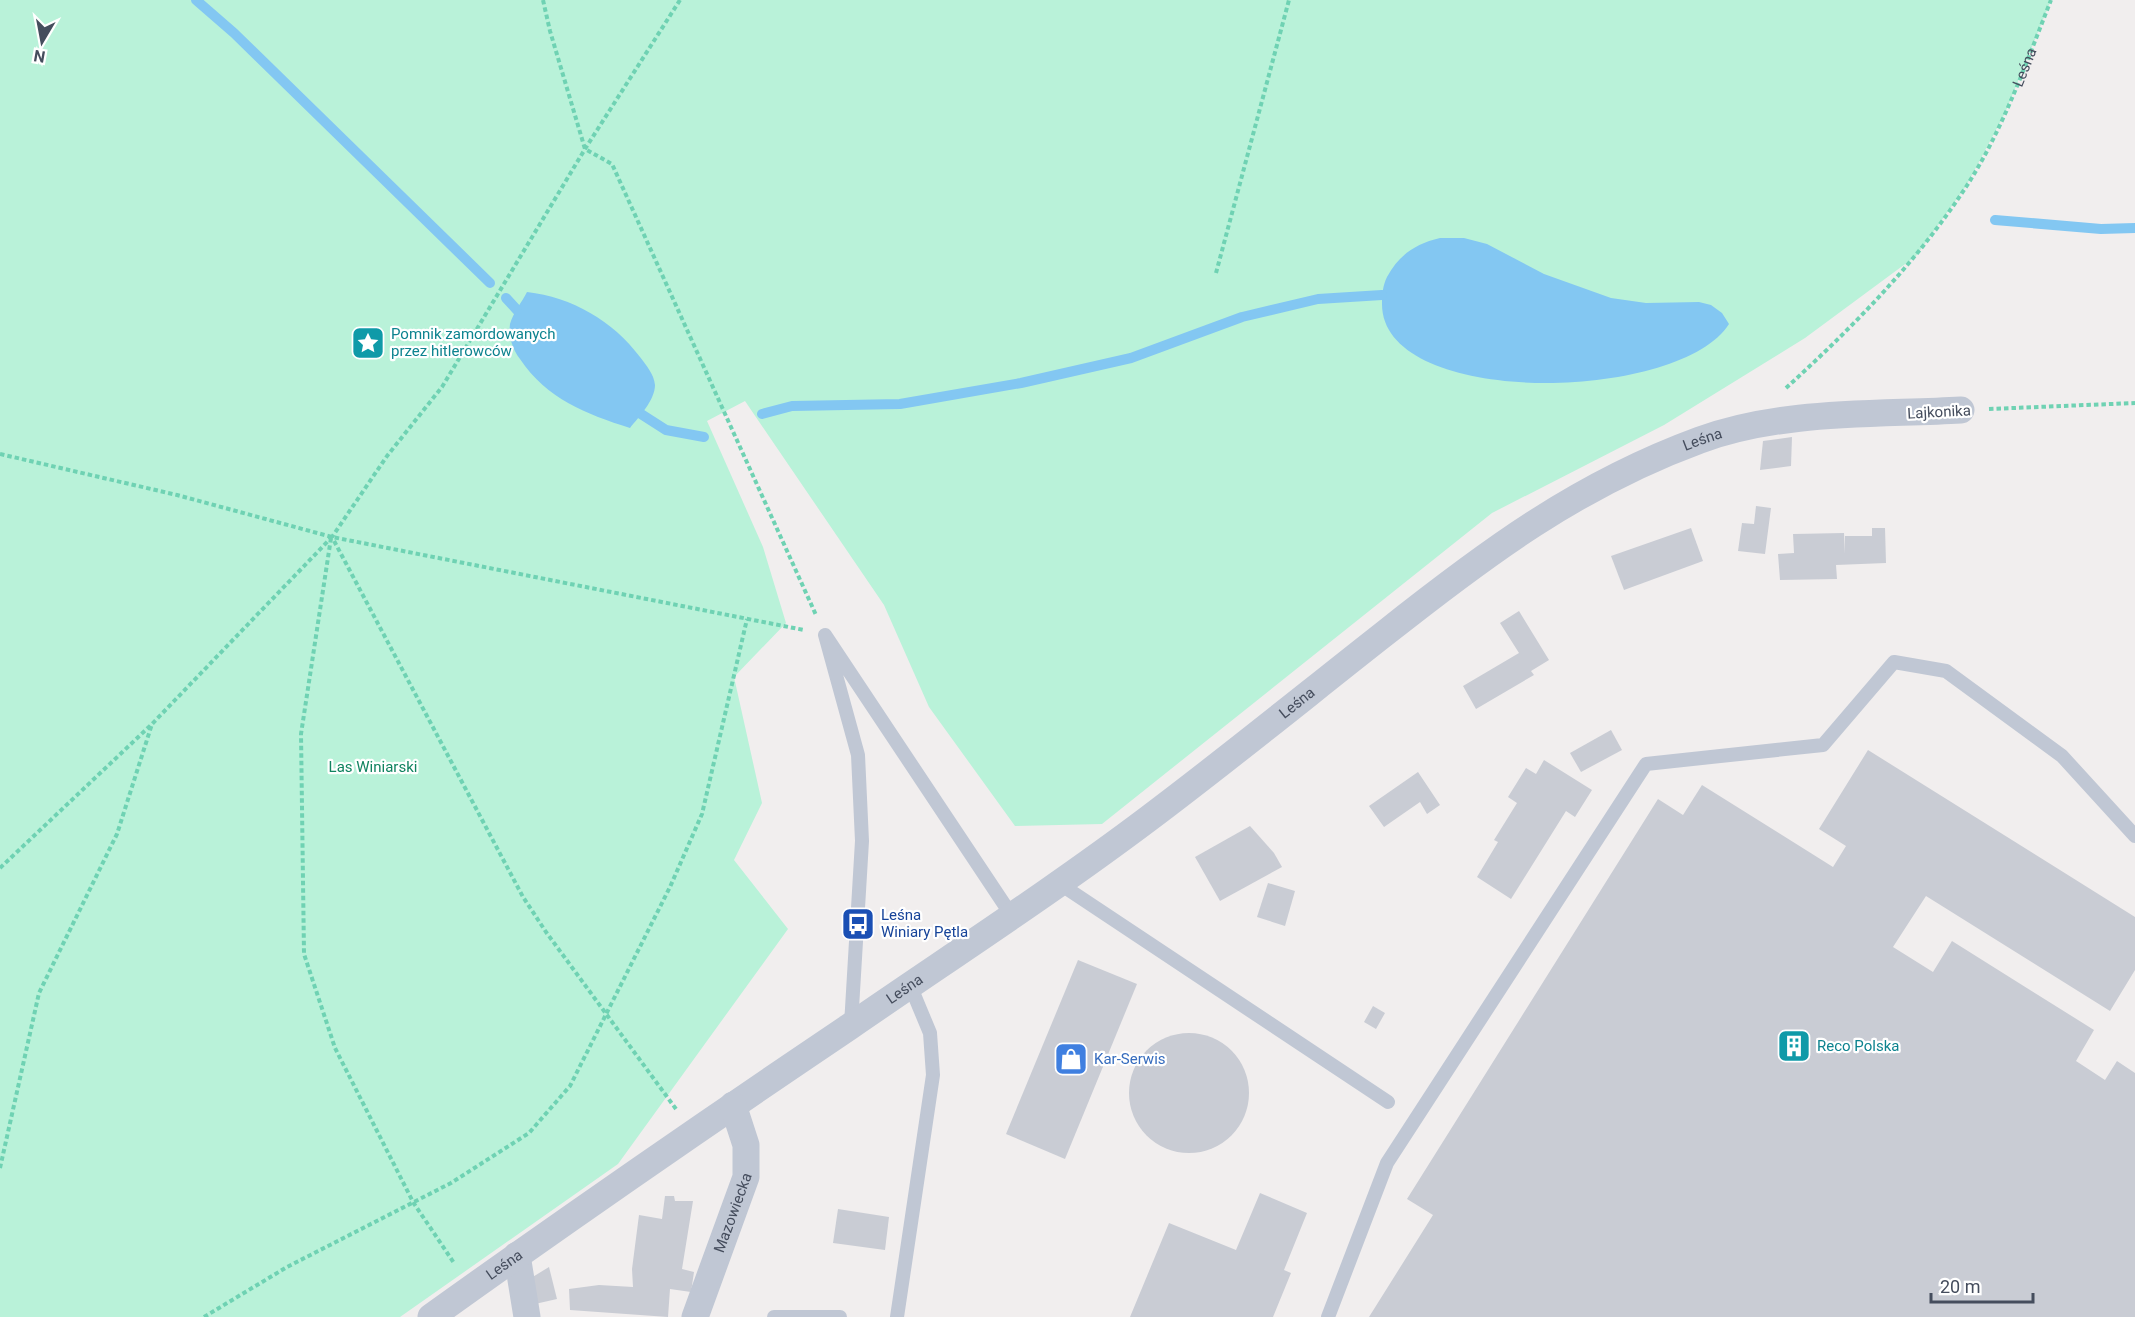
<svg xmlns="http://www.w3.org/2000/svg" width="2135" height="1317" font-family="Roboto,sans-serif">
	<style>
		.green { fill: #b9f2d9 }
		.water { fill: #83c7f2 }
		.lines { fill: none; stroke-linecap: round; stroke-linejoin: round }
		.stream { stroke: #83c7f2; stroke-width: 10 }
		.building { fill: #c9ccd4 }
		.path { stroke: #6fd2b3; stroke-width: 4; stroke-dasharray: 4.5 3; stroke-linecap: butt }
		.lane { stroke: #c0c7d4; stroke-width: 14 }
		.street { stroke: #c0c7d4; stroke-width: 27 }
		.labels { text-anchor: middle; stroke-width: 4.5; stroke-linejoin: round; paint-order: stroke }
		.street-label { font-size: 15px; fill: #454d5d; stroke: #fff }
		.culture-label { font-size: 15px; fill: #0d838f; stroke: #fff; text-anchor: start }
		.park-label { font-size: 15px; fill: #10835f; stroke: #fff }
		.transit-label { font-size: 15px; fill: #164399; stroke: #fff; text-anchor: start }
		.shop-label { font-size: 15px; fill: #366cbe; stroke: #fff; text-anchor: start }
	</style>
	<rect width="100%" height="100%" fill="#f1eeee"/>
	<polygon class="green" points="0,0 2051,0 2005,113 1966,186 1916,256 1805,338 1664,425 1492,513 1102,824 1015,826 929,707 884,605 745,401 707,421 763,547 786,623 734,677 762,803 734,860 788,929 618,1164 400,1317 0,1317"/>
	<g class="water">
		<path d="M1440 238H1464L1487 244 1544 274 1611 298 1646 303 1699 302 1711 305 1722 313 1729 324C1679 403 1380 409 1382 303 1382 294 1383 285 1387 277 1399 255 1415 244 1440 238Z"/>
		<path d="M527 292C572 297 613 321 640 357 646 365 654 374 655 385 655 400 639 417 630 428 586 414 547 399 520 359 513 350 508 336 510 324 513 313 522 302 527 292Z"/>
	</g>
	<g class="lines">
		<g class="stream">
			<polyline points="196,0 234,33 490,283"/>
			<polyline points="1995,220 2101,229 2135,228"/>
			<polyline points="506,298 517,310"/>
			<polyline points="641,414 666,430 704,437"/>
			<polyline points="762,414 792,406 900,404 1021,383 1131,358 1242,317 1318,299 1382,295"/>
		</g>
	</g>
	<g class="building">
		<polygon points="1792,437 1791,466 1760,470 1763,441"/>
		<polygon points="1756,506 1771,508 1765,554 1738,551 1742,523 1754,524"/>
		<polygon points="1691,528 1703,561 1624,590 1611,556"/>
		<polygon points="1872,528 1885,528 1886,563 1836,565 1837,579 1780,580 1778,554 1794,553 1793,534 1844,533 1845,554 1845,536 1872,536"/>
		<polygon points="1519,611 1549,660 1531,671 1534,675 1476,709 1463,686 1519,653 1500,623"/>
		<polygon points="1611,730 1622,750 1581,772 1570,753"/>
		<polygon points="1868,750 2135,917 2135,970 2110,1011 1926,896 1893,947 1933,972 1952,941 2094,1030 2076,1061 2105,1080 2117,1061 2135,1073 2135,1317 1369,1317 1433,1215 1407,1199 1658,799 1683,815 1702,785 1833,867 1846,846 1819,829"/>
		<polygon points="1544,760 1592,790 1575,817 1566,811 1511,899 1477,877 1498,842 1494,840 1517,803 1508,797 1526,768 1536,774"/>
		<polygon points="1418,772 1440,805 1427,814 1420,802 1384,827 1369,806"/>
		<polygon points="1250,826 1274,853 1282,867 1220,901 1195,857"/>
		<polygon points="1268,883 1295,891 1285,926 1257,917"/>
		<polygon points="1078,960 1137,984 1065,1159 1006,1134"/>
		<polygon points="1373,1006 1385,1013 1376,1029 1364,1022"/>
		<circle cx="1189" cy="1093" r="60"/>
		<polygon points="1260,1193 1307,1213 1284,1270 1291,1273 1273,1317 1130,1317 1169,1223 1236,1250"/>
		<polygon points="665,1196 674,1196 675,1201 693,1201 682,1269 694,1272 691,1292 670,1289 668,1317 570,1310 569,1289 599,1285 633,1287 632,1269 639,1215 662,1219"/>
		<polygon points="838,1209 889,1217 885,1250 833,1243"/>
		<polygon points="549,1267 557,1299 535,1304 531,1278"/>
	</g>
	<g class="lines">
		<g class="path">
			<polyline points="543,0 550,31 585,149 612,164 816,615"/>
			<polyline points="1216,273 1289,0"/>
			<path id="s1" d="M1786 388C1852 328 1917 262 1966 187 2003 130 2026 63 2051 0"/>
			<polyline points="1989,409 2135,403"/>
			<polyline points="0,454 177,495 332,537 804,630"/>
			<polyline points="331,538 301,734 304,954 335,1048 413,1202 454,1263"/>
			<polyline points="0,868 152,724 331,538"/>
			<polyline points="676,1109 546,932 523,897 332,537 387,456 442,387 585,149 680,0"/>
			<polyline points="0,1168 39,993 117,834 152,724"/>
			<polyline points="204,1317 287,1267 451,1183 529,1133 570,1086 670,887 702,814 747,619"/>
		</g>
		<g class="lane">
			<polyline points="1060,884 1388,1102"/>
			<polyline points="851,1025 862,841 858,755 825,635 1012,916"/>
			<polyline points="774,1317 840,1317"/>
			<polyline points="897,1317 933,1075 930,1033 910,985"/>
			<polyline points="1328,1317 1387,1163 1646,764 1823,745 1894,662 1946,671 2062,756 2135,836"/>
		</g>
		<g class="street">
			<polyline points="517,1255 527,1317"/>
			<path id="s2" d="M431 1317C569 1218 708 1122 849 1027 949 958 1051 892 1148 819 1228 759 1305 696 1384 634 1485 554 1577 485 1700 440 1782 410 1875 415 1961 410"/>
			<path id="s3" d="M695 1317 746 1177V1145L733 1105"/>
		</g>
	</g>
	<defs>
		<g id="sight-square" transform="scale(1.725)"><rect x="-9" y="-9" width="18" height="18" rx="4" fill="#0f9aa8" stroke="#fff"/><path d="M0-6L1.8-2.2L6-1.7L2.9 1.2L3.7 5.4L0 3.3L-3.7 5.4L-2.9 1.2L-6-1.7L-1.8-2.2Z" fill="#fff"/></g>
		<g id="bus-square" transform="scale(1.725)"><rect x="-9" y="-9" width="18" height="18" rx="4" fill="#1a4fb4" stroke="#fff"/><path d="M-5-6H5V4H4V6H2V4H-2V6H-4V4H-5ZM-3.5-4V0h7V-4ZM-3.5 1.2v1.5H-2V1.2ZM2 1.2v1.5H3.5V1.2Z" fill="#fff"/></g>
		<g id="building-square" transform="scale(1.725)"><rect x="-9" y="-9" width="18" height="18" rx="4" fill="#0f9aa8" stroke="#fff"/><path d="M-4-6H4V6H1V3H-1V6H-4ZM-2.5-4.3h1.7v1.8h-1.7ZM.8-4.3h1.7v1.8H.8ZM-2.5-1h1.7V.8h-1.7ZM.8-1h1.7V.8H.8Z" fill="#fff"/></g>
		<g id="shop-square" transform="scale(1.725)"><rect x="-9" y="-9" width="18" height="18" rx="4" fill="#3f7fe0" stroke="#fff"/><path d="M-5-2.5h2.3a2.7 3.5 0 0 1 5.4 0H5L5.5 6h-11ZM-1.5-2.5h3a1.5 2.3 0 0 0-3 0Z" fill="#fff"/></g>
	</defs>
	<g fill-rule="evenodd">
		<use href="#sight-square" x="368" y="343"/>
		<use href="#bus-square" x="858" y="924"/>
		<use href="#building-square" x="1794" y="1046"/>
		<use href="#shop-square" x="1071" y="1059"/>
	</g>
	<g class="labels">
		<g class="street-label">
			<text dy="5" stroke="none"><textPath href="#s1" startOffset="404">Leśna</textPath></text>
			<text transform="translate(1939 412) rotate(-3)" y="5">Lajkonika</text>
			<text dy="5" stroke="none"><textPath href="#s2" startOffset="1548">Leśna</textPath></text>
			<text dy="5" stroke="none"><textPath href="#s2" startOffset="1062">Leśna</textPath></text>
			<text dy="5" stroke="none"><textPath href="#s2" startOffset="576">Leśna</textPath></text>
			<text dy="5" stroke="none"><textPath href="#s3" startOffset="111">Mazowiecka</textPath></text>
			<text dy="5" stroke="none"><textPath href="#s2" startOffset="90">Leśna</textPath></text>
		</g>
		<g class="culture-label">
			<text x="391" y="339">Pomnik zamordowanych<tspan x="391" dy="17">przez hitlerowców</tspan></text>
			<text x="1817" y="1051">Reco Polska</text>
		</g>
		<g class="park-label">
			<text x="373" y="772">Las Winiarski</text>
		</g>
		<g class="transit-label">
			<text x="881" y="920">Leśna<tspan x="881" dy="17">Winiary Pętla</tspan></text>
		</g>
		<g class="shop-label">
			<text x="1094" y="1064">Kar-Serwis</text>
		</g>
	</g>
	<g transform="translate(42 42) rotate(190)" stroke="#ffffff" stroke-width="4.5" paint-order="stroke">
	<path d="M0-4.5L10 22L0 15L-10 22Z" fill="#454d5d"/>
	<text y="-9" font-size="16" font-weight="bold" text-anchor="middle" fill="#454d5d">N</text>
	</g>
	<path d="M1931 1293v9h102v-9" fill="none" stroke="#454d5d" stroke-width="3"/>
	<text x="1940" y="1293" font-size="18" fill="#454d5d" stroke="#ffffff" stroke-width="4.5" paint-order="stroke">20 m</text>
</svg>
